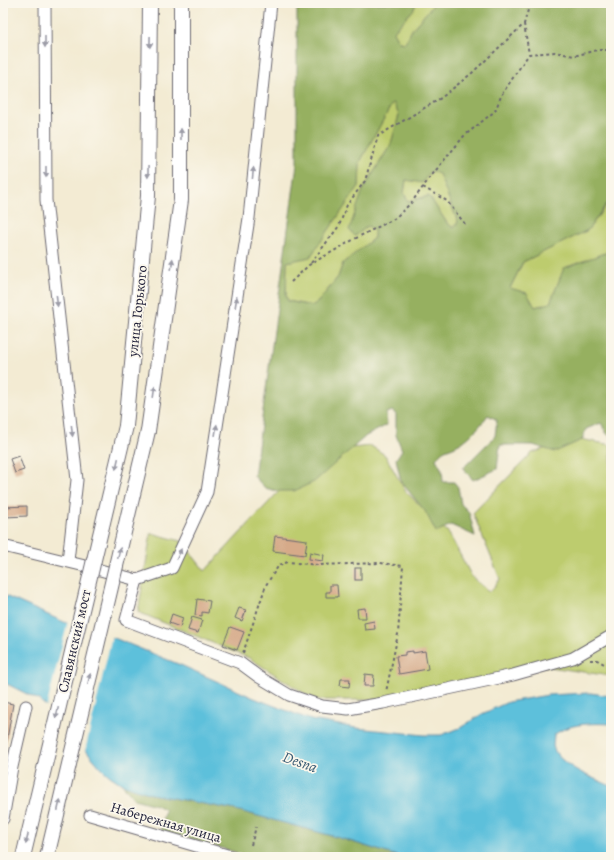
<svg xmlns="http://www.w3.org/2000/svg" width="614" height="860" font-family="Alegreya,serif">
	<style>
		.green { fill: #bdcc6e; stroke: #707754 }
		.forest { fill: #96b061; stroke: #5c694e; fill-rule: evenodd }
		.water { fill: #5dc0db; stroke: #40718b }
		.pier { fill: #f3ebd3 }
		.building { fill: #d6aa89 }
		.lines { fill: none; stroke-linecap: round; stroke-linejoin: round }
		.minor-casing { stroke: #6b6870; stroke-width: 13 }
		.major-casing { stroke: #6b6870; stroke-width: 16 }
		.path { stroke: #6b6870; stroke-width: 2; stroke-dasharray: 3 3; stroke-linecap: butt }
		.minor { stroke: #fff; stroke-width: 11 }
		.major { stroke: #fff; stroke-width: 14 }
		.major-bridge-casing { stroke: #6b6870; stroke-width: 16; stroke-linecap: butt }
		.major-bridge { stroke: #fff; stroke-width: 14 }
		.oneway { fill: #9c9ca7 }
		.labels { text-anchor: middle; stroke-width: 3.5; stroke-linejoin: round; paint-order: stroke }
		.street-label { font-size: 14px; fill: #22223b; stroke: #fbf7ec }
		.water-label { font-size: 15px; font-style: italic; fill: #375973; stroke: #fbf7ec }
	</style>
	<rect width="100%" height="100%" fill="#fbf7ec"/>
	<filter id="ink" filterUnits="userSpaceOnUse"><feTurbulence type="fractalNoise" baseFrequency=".025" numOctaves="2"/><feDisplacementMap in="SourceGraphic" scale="8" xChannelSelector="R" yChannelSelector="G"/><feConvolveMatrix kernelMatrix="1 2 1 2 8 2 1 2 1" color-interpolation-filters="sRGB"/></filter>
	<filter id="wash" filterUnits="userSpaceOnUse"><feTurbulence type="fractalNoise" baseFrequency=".012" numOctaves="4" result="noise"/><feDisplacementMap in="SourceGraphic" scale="16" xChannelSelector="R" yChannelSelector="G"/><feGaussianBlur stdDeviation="0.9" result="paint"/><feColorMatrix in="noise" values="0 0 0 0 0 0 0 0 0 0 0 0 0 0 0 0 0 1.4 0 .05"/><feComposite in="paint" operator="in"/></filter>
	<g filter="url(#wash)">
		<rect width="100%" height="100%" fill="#f3ebd3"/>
		<g class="green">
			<polygon points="416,3 435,3 413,28 405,43 399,42 393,32 414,9"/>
			<polygon points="393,102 399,115 391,144 363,190 355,236 368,226 375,230 374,238 343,263 338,277 318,302 312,306 288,301 286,296 287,261 310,257 359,186 360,162"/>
			<polygon points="432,171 439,173 458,222 453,228 447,223 429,196 408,201 404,193 406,180"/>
			<polygon points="611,202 611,245 608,252 565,268 550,303 535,307 510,288 523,262 588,230 608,203"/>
			<polygon points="575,438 611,445 611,676 536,665 391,700 315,700 249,658 138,612 151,533 181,541 205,571 282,488 351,448 371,446 385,455 406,492 448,532 472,577 490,592 500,579 473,513 532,453"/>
		</g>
		<g class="forest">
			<path d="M297 3H416L414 9 393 32 399 42 405 43 413 28 435 3H611V202L607 203 588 230 523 262 510 288 527 293 535 307 550 303 564 268 608 252 611 245V437L607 434 601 423 586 429 582 440 555 452 533 445H500L497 469 473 480 463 468 495 436 497 420 488 415C480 426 471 437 459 444 447 451 444 447 436 459L442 470 443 482H454L458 487 461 504 469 512 475 536 451 525 436 532 425 511 401 482 396 459 402 450 396 435V414L392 411 386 413 387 425 366 436 314 482 294 491H277L265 488 254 476 297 164ZM393 102 399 115 391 144 363 190 349 230 355 236 368 226 374 230V238L343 263 338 277 318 302 311 306 288 301 286 296 287 262 310 257 359 186 360 162ZM431 171 439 174 458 222 454 228 447 223 429 196 408 201 404 193 406 180 422 183Z"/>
			<polygon points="122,784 151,794 236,810 340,838 400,857 251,857 162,830 161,824 165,810 156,805 134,799"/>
		</g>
		<path class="water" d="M3 595 64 622 114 638 183 666 254 698 311 720 356 728 424 735H441L460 728 482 714 508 702 548 695 590 693 611 696V724C592 723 569 723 554 735 554 738 553 742 553 745 555 764 595 779 611 786V857H400L340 838 236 810 151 794 122 784 110 776 102 769 55 714 39 700 3 682Z"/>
		<polygon class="pier" points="68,621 112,636 85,751 54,715 46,709"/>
		<g id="blocks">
			<g class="building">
				<polygon points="19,456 24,470 15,473 10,459"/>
				<polygon points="27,506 27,516 5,517 4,507"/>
				<polygon points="275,536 307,540 305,555 273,551"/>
				<polygon points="310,552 324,555 323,561 309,559"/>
				<rect x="355" y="568" width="6" height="12"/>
				<polygon points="330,585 337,585 338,597 326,597 326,592 330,592"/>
				<polygon points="197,599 210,601 208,613 202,612 202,616 195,615"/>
				<polygon points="239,608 246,610 242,621 235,618"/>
				<polygon points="365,608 366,618 358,618 357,609"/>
				<polygon points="172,614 183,618 180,627 169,623"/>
				<polygon points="192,617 202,620 198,633 188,630"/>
				<polygon points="374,621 375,629 365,630 364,623"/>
				<polygon points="230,627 244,632 237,650 223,645"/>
				<polygon points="413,651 413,653 425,651 428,669 399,674 396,656 405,655 405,652"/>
				<polygon points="365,674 374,675 373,686 364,686"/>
				<polygon points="341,679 350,679 349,687 340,686"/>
				<polygon points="3,702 13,704 4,757 3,757"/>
			</g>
		</g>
	</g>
	<g filter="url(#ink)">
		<use href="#blocks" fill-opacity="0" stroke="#6b6870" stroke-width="1"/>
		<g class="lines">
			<g class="minor-casing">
				<g id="minor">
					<polyline points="45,3 46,200 77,480 68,561"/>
					<polyline points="3,546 89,567 137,580 172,568 207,492 249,218 271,3"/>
					<polyline points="137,580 126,620 240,663 259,677 289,695 322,706 348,709 383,703 513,675 573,658 611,636"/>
					<polyline points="90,815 234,857"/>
					<polyline points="3,819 12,767 26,706"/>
				</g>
			</g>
			<g class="major-casing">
				<g id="major">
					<polyline points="126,426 148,196 150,3"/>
					<polyline points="148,431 181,200 181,3"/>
				</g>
			</g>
			<g class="path">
				<polyline points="524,24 529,54"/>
				<polyline points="423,187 447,201 465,224"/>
				<polyline points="311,263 339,226 347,205 365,181 378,136 441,98 472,73 524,24 530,3"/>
				<polyline points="291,282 309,265 360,236 394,219 411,203 432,175 464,136 495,111 502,94 529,54 555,52 574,56 597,50 611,50"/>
				<polyline points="243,653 266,585 279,565 288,562 318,565 380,563 403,566 398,634 386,692"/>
				<polyline points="590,660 597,660 611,668"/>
				<polyline points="251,845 256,827"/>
			</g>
			<use href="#minor" class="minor"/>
			<use href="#major" class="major"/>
			<g class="major-bridge-casing">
				<g id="major-bridge">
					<polyline points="23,857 126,426"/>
					<polyline points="47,857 148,431"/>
				</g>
			</g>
			<use href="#major-bridge" class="major-bridge"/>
		</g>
		<defs><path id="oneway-solid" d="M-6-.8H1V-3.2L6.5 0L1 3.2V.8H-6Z"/></defs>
		<g class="oneway">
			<use href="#oneway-solid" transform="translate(45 42) rotate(90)"/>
			<use href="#oneway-solid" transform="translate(150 42) rotate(91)"/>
			<use href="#oneway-solid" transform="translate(181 134) rotate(-90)"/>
			<use href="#oneway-solid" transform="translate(46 172) rotate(90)"/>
			<use href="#oneway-solid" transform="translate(148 172) rotate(91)"/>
			<use href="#oneway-solid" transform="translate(253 173) rotate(-84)"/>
			<use href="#oneway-solid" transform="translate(172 264) rotate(-82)"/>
			<use href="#oneway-solid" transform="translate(57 301) rotate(84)"/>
			<use href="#oneway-solid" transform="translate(236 302) rotate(-81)"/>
			<use href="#oneway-solid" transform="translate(154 392) rotate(-82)"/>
			<use href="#oneway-solid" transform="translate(216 430) rotate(-81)"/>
			<use href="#oneway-solid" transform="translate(72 431) rotate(84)"/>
			<use href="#oneway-solid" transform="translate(117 464) rotate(103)"/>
			<use href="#oneway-solid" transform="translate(119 553) rotate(-77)"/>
			<use href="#oneway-solid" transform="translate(179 554) rotate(-66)"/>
			<use href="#oneway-solid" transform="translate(89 679) rotate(-77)"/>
			<use href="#oneway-solid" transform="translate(57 713) rotate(103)"/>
			<use href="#oneway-solid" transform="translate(59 805) rotate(-77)"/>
			<use href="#oneway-solid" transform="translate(27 839) rotate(103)"/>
		</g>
	</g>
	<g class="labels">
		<g class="street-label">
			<text transform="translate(137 311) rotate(-84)" y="5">улица Горького</text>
			<text transform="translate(74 641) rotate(-77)" y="5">Славянский мост</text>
			<text transform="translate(166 822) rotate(16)" y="5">Набережная улица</text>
		</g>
		<g class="water-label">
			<text transform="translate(300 762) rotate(20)" y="5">Desna</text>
		</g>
	</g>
	<rect width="614" height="860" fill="none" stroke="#fbf7ec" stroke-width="16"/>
</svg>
